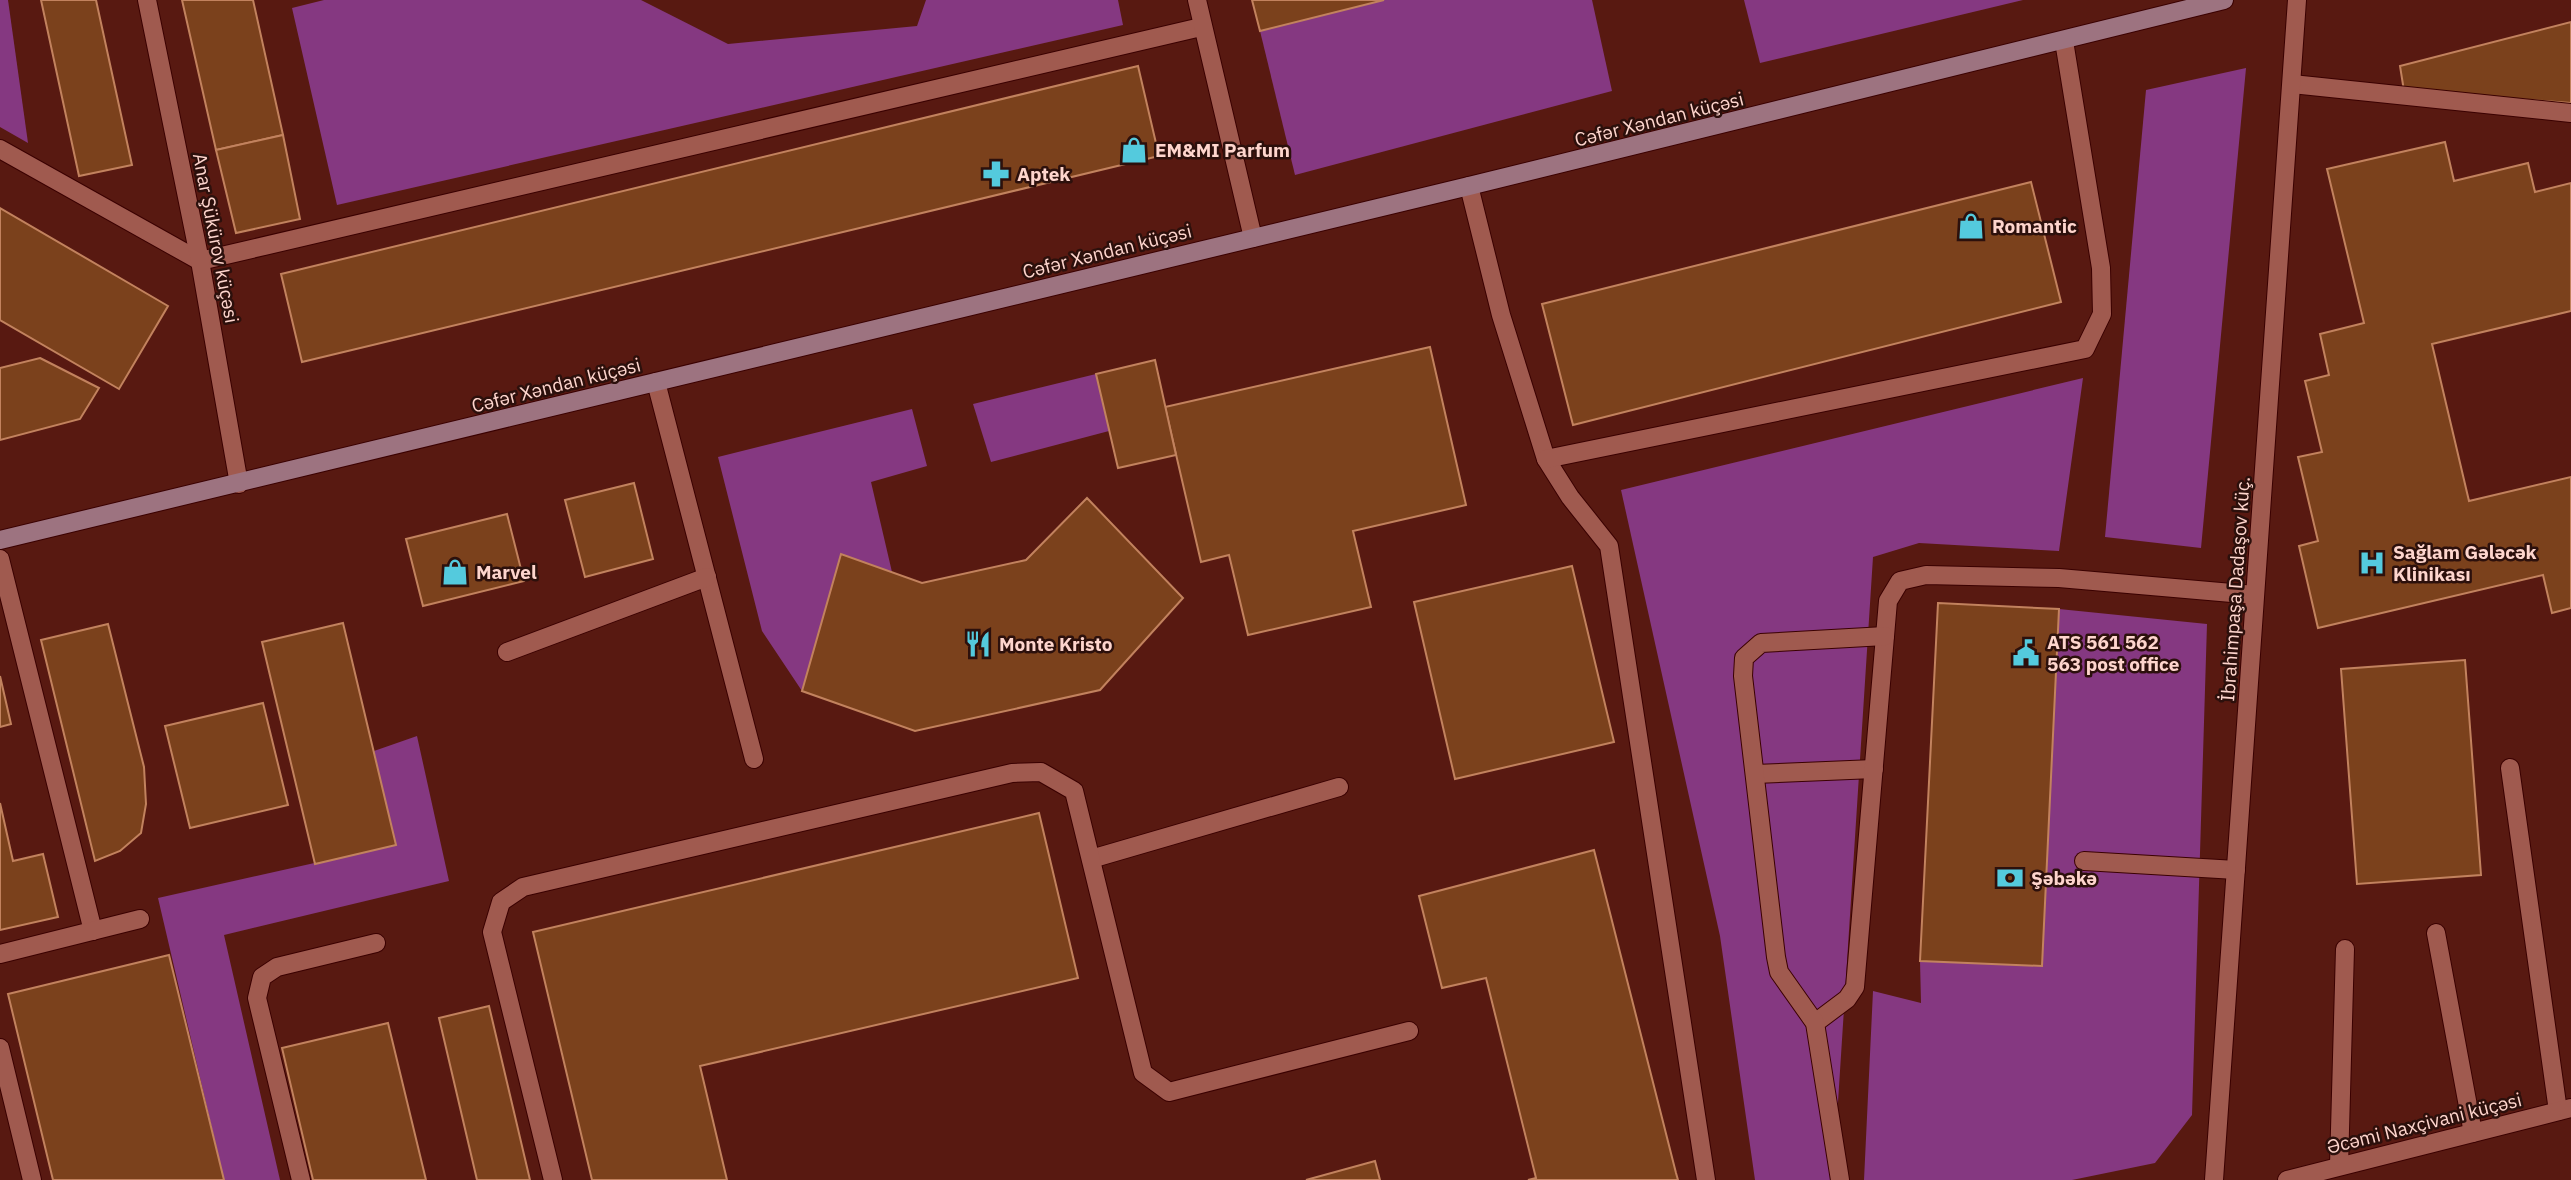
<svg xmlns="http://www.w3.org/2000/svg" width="2571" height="1180" font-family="'IBM Plex Sans',sans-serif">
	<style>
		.green { fill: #853881 }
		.building { fill: #7b411c; stroke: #c2825e; stroke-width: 2 }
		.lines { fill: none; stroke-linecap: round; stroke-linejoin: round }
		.service-casing { stroke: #3a0000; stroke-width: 20 }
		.minor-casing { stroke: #3a0000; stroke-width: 20 }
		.tertiary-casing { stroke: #3a0000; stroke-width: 20 }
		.secondary-casing { stroke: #3a0000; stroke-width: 20 }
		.service { stroke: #a05a4f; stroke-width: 18 }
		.minor { stroke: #a05a4f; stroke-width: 18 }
		.tertiary { stroke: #a05a4f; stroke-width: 18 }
		.secondary { stroke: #9d7380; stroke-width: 18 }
		.labels { text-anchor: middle; stroke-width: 5; stroke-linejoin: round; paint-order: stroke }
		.street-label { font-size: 19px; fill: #fed5cd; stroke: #2c100c }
		.poi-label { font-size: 19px; font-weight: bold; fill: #fed5cd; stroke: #2c100c; text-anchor: start }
	</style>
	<rect width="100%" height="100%" fill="#581911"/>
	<g class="green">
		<polygon points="0,0 8,0 28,143 0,127"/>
		<polygon points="324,0 641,0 728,44 917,26 926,0 1118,0 1123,25 337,205 292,8"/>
		<polygon points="1384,0 1592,0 1612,91 1295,175 1260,31"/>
		<polygon points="1744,0 2023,0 1760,63"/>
		<polygon points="2246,68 2201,548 2105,537 2146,90"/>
		<polygon points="1096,374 1109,431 991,462 973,404"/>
		<polygon points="2083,378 2059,551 1919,543 1873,557 1833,1180 1755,1180 1720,936 1621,490"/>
		<polygon points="912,409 927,466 871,482 892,572 841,554 802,691 762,631 718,457"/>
		<polygon points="2059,609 2207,624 2192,1115 2155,1163 2072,1180 1864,1180 1873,991 1921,1003 1920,961 2042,966"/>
		<polygon points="417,736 449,881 224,935 280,1180 224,1180 158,898 395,845 374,751"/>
	</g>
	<g class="building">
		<polygon points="41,0 96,0 132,165 79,176"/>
		<polygon points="182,0 253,0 283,135 216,150"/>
		<polygon points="1252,0 1384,0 1260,31"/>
		<polygon points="2571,22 2571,103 2404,91 2400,66"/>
		<polygon points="1138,66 1159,156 302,362 281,274"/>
		<polygon points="283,135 300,219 236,233 216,150"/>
		<polygon points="2445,142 2454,181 2528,163 2535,192 2571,183 2571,311 2432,344 2469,501 2571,477 2571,608 2552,613 2543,575 2318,628 2299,546 2318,541 2298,457 2322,452 2305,381 2329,375 2320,334 2364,323 2327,169"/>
		<polygon points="2031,182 2061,302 1573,425 1542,304"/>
		<polygon points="0,208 168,306 119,389 0,320"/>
		<polygon points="1430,347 1466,505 1353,531 1371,607 1248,635 1229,555 1201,562 1165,407"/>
		<polygon points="40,358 99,388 80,419 0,440 0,368"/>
		<polygon points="1155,360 1176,455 1118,468 1096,374"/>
		<polygon points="634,483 653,559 585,577 565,500"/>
		<polygon points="1087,498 1183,598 1100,690 915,731 802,691 841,554 922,583 1026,560"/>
		<polygon points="507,514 524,581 423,606 406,539"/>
		<polygon points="1572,566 1614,742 1455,779 1414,602"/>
		<polygon points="1938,603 2059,609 2042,966 1920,961"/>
		<polygon points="343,623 396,845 315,864 262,642"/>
		<polygon points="108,624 144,767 146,804 141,833 120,851 95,861 41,640"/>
		<polygon points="2465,660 2481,875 2357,884 2341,669"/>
		<polygon points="0,676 11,724 0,727"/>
		<polygon points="263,703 288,805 190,828 165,726"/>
		<polygon points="0,803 13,861 43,854 58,917 0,930"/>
		<polygon points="1039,813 1078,978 700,1066 727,1180 592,1180 533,932"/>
		<polygon points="1594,850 1676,1173 1678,1180 1528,1180 1536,1178 1486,978 1442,988 1419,896"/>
		<polygon points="169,955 224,1180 53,1180 8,994"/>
		<polygon points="489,1006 530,1180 477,1180 439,1018"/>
		<polygon points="388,1023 426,1180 313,1180 282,1048"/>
		<polygon points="1375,1161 1380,1180 1306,1180"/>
	</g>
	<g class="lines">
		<g class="service-casing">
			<g id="service">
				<polyline points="0,149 200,261 1201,27"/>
				<polyline points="1469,186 1501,315 1546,459 1570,497 1609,546 1706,1180"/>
				<polyline points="656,382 754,759"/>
				<polyline points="1546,459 2085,349 2102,314 2101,268 2064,41"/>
				<polyline points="0,559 93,931"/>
				<polyline points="507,652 707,577"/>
				<polyline points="2510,768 2558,1111"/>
				<polyline points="1755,774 1874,769"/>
				<polyline points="1091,859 1339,787"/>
				<polyline points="2084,861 2236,870"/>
				<polyline points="2436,933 2473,1133"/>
				<polyline points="0,954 140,919"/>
				<polyline points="1815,1023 1847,999 1855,987 1888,601 1900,581 1926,575 2059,578 2255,595"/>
				<polyline points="0,1048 32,1180"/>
				<polyline points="2339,1166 2345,949"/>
				<polyline points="301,1180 257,998 262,977 277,967 376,943"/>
				<polyline points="553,1180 492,932 501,902 523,887 1012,773 1041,772 1074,791 1143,1073 1169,1092 1409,1031"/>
				<polyline points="1840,1180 1815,1023 1779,972 1776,957 1743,676 1744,658 1761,643 1885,636"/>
			</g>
		</g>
		<g class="minor-casing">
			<g id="minor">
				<polyline points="147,0 200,261 239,484"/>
				<polyline points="1197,0 1253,238"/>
				<polyline points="2292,84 2571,113"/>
			</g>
		</g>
		<g class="tertiary-casing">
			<g id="tertiary">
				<polyline points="2214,1180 2297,0"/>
				<polyline points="2287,1180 2571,1108"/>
			</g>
		</g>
		<g class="secondary-casing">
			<polyline id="secondary" points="0,540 1469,186 2224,0"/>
		</g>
		<use href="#service" class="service"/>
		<use href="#minor" class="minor"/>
		<use href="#tertiary" class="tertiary"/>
		<use href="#secondary" class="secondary"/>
	</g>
	<defs>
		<g id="shop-bare" transform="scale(2.1)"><path d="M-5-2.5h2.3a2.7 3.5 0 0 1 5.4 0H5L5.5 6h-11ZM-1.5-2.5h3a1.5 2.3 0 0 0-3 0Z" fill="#54cadd" stroke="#2c100c" stroke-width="2.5" paint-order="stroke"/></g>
		<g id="pharmacy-bare" transform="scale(2.1)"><path d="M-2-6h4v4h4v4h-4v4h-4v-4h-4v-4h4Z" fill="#54cadd" stroke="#2c100c" stroke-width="2.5" paint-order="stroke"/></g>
		<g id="hospital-bare" transform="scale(2.1)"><path d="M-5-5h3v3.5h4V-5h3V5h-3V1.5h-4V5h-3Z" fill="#54cadd" stroke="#2c100c" stroke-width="2.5" paint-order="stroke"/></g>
		<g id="restaurant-bare" transform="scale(2.1)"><path d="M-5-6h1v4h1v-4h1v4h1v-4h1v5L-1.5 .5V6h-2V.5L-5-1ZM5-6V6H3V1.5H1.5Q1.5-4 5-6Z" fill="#54cadd" stroke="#2c100c" stroke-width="2.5" paint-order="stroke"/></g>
		<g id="civic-bare" transform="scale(2.1)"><path d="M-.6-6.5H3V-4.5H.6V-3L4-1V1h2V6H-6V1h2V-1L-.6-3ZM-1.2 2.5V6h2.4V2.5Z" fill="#54cadd" stroke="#2c100c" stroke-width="2.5" paint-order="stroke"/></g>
		<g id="bank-bare" transform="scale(2.1)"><path d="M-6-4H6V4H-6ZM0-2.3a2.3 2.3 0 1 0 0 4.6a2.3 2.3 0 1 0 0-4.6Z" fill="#54cadd" stroke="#2c100c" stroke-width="2.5" paint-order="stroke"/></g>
	</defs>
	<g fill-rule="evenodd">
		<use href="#shop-bare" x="1134" y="150"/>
		<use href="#pharmacy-bare" x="996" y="174"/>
		<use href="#shop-bare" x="1971" y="226"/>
		<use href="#hospital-bare" x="2372" y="563"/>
		<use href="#shop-bare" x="455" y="572"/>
		<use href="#restaurant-bare" x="978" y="644"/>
		<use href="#civic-bare" x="2026" y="653"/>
		<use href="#bank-bare" x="2010" y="878"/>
	</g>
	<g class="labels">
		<g class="street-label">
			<text transform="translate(1659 119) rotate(-14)" y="7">Cəfər Xəndan küçəsi</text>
			<text transform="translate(216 238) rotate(79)" y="7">Anar Şükürov küçəsi</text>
			<text transform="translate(1107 251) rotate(-14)" y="7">Cəfər Xəndan küçəsi</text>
			<text transform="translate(556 385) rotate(-14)" y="7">Cəfər Xəndan küçəsi</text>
			<text transform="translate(2235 589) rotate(-86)" y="7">İbrahimpaşa Dadaşov küç.</text>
			<text transform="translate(2424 1123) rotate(-14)" y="7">Əcəmi Naxçivani küçəsi</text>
		</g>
		<g class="poi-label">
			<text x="1155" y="157">EM&amp;MI Parfum</text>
			<text x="1017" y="181">Aptek</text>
			<text x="1992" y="233">Romantic</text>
			<text x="2393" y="559">Sağlam Gələcək<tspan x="2393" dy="22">Klinikası</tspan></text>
			<text x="476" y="579">Marvel</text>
			<text x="2047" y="649">ATS 561 562<tspan x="2047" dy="22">563 post office</tspan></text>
			<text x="999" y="651">Monte Kristo</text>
			<text x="2031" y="885">Şəbəkə</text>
		</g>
	</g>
</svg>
